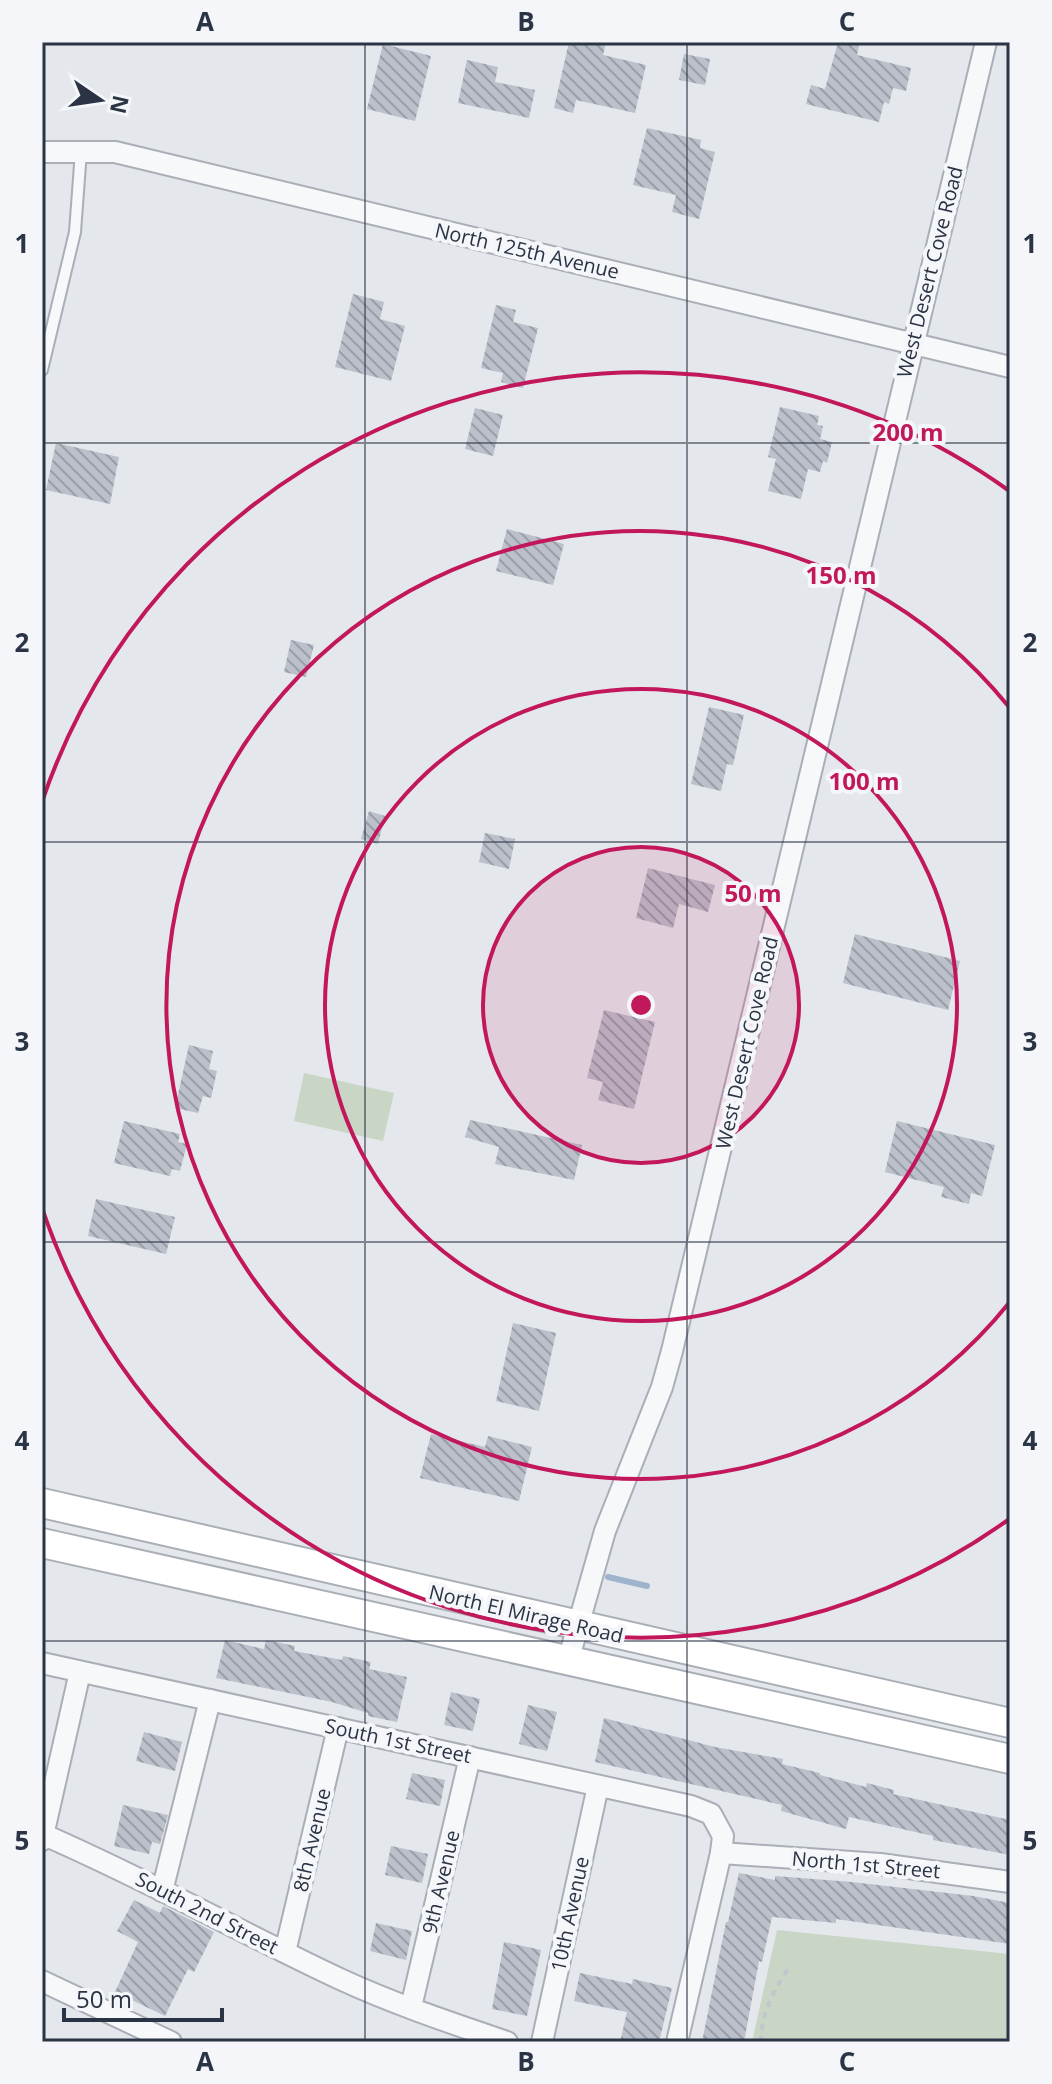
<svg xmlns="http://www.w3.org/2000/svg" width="1052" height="2084" font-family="'Open Sans',sans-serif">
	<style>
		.green { fill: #c9d6c5 }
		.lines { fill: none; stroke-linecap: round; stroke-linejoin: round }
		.stream { stroke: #9fb4cc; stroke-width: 6 }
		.building { fill: url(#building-back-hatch) }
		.lane-casing { stroke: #a9aeb7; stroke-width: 14 }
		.street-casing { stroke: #a9aeb7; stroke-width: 24 }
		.secondary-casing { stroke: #a9aeb7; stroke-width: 32 }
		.path { stroke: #c2c5cb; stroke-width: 4; stroke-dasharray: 6 6; stroke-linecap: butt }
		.lane { stroke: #f7f8fa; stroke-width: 10 }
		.street { stroke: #f7f8fa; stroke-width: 20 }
		.secondary { stroke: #fff; stroke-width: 28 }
		.grid { fill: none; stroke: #2b3445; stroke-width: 2; stroke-opacity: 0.55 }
		.ring { fill: none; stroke: #c2185b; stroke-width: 4 }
		.labels { text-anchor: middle; stroke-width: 8; stroke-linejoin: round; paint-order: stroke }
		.street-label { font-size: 20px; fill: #2b3445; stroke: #f4f6f9 }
		.centre { fill: #c2185b; stroke: #f4f6f9; stroke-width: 4 }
		.ring-label { font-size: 24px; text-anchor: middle; font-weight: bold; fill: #c2185b; stroke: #f4f6f9; stroke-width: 8; stroke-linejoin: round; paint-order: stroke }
		.neatline { fill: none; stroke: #2b3445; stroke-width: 3 }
		.grid-label { font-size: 26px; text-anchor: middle; font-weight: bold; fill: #2b3445 }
	</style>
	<defs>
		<pattern id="building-back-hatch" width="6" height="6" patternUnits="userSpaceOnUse" patternTransform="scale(2)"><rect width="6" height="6" fill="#bbc0ca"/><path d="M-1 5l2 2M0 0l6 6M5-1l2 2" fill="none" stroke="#989da6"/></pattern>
	</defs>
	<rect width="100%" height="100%" fill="#e4e7ec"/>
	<g class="green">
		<polygon points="304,1073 394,1093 383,1141 294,1121"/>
		<polygon points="777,1930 1010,1954 1010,2042 752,2042"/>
	</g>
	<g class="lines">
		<polyline class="stream" points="608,1577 647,1586"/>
	</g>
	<g class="building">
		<polygon points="569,42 606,42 603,55 646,65 635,113 576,100 573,113 554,108"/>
		<polygon points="838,42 860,42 857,55 911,68 906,91 893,88 889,104 884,102 879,122 806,104 811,85 825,89"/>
		<polygon points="383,44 431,56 415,121 367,109"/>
		<polygon points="684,54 710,59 705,85 679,80"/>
		<polygon points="467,60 498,67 495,82 535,90 529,118 458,103"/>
		<polygon points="647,128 701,140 700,148 715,152 699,219 672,212 676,195 633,185"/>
		<polygon points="353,294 384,302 380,319 405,326 391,381 335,367"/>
		<polygon points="496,305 516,310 513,322 538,328 523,388 501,382 503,373 481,368"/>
		<polygon points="780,407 819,416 817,425 823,426 820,439 832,442 827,463 823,461 820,472 808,469 801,499 768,491 776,459 768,457"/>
		<polygon points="475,408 503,415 493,456 465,449"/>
		<polygon points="56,443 119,457 110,504 46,490"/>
		<polygon points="507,529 564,544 553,585 496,571"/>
		<polygon points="291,640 314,645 306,677 284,672"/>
		<polygon points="709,707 744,715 733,765 727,764 721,791 691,784"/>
		<polygon points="369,811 385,816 378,844 361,839"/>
		<polygon points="485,833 515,839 509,869 479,862"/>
		<polygon points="648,868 715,885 708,912 679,904 673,928 636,918"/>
		<polygon points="855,934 960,961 948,1010 843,983"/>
		<polygon points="604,1010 655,1022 634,1109 598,1100 603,1082 587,1078"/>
		<polygon points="189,1045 213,1051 209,1069 217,1071 211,1098 203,1096 198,1113 175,1108"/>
		<polygon points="470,1120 582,1145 574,1180 495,1164 499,1147 465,1137"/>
		<polygon points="124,1121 180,1134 178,1142 187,1144 180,1171 172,1169 170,1176 114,1163"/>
		<polygon points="897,1121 995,1145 982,1196 971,1193 969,1204 941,1197 944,1187 885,1172"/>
		<polygon points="96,1199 175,1217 166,1254 88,1236"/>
		<polygon points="513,1323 556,1333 539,1411 496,1401"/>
		<polygon points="431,1434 485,1447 488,1436 532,1447 519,1501 420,1478"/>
		<polygon points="225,1640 264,1649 266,1640 295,1646 294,1651 342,1660 343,1656 371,1662 369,1669 407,1677 397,1722 368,1716 368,1713 332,1702 216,1678"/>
		<polygon points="451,1692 480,1699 473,1731 444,1725"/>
		<polygon points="528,1705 557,1712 547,1751 519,1744"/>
		<polygon points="604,1718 715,1747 783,1759 782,1764 820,1773 820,1775 866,1787 867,1783 894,1790 893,1794 1010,1820 1010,1855 933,1840 933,1836 849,1817 846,1829 781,1811 782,1805 595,1762"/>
		<polygon points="144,1732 182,1742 175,1771 136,1761"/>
		<polygon points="412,1773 445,1780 440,1806 406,1799"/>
		<polygon points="123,1805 168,1815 160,1844 152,1842 149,1854 114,1846"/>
		<polygon points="391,1846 428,1854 422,1883 385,1875"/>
		<polygon points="739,1873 775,1880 775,1876 852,1882 973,1896 1010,1903 1010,1944 836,1919 836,1923 772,1917 762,1962 759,1961 744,2042 702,2042 726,1922 728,1922"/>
		<polygon points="134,1900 160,1913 163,1906 214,1932 194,1972 188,1969 165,2016 115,1992 138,1942 117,1931"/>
		<polygon points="376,1923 412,1931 406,1960 370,1951"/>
		<polygon points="504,1942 541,1950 527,2016 492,2009"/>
		<polygon points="580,1973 632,1984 633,1979 672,1988 659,2042 620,2042 627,2012 574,2001"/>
	</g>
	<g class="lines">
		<g class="lane-casing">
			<polyline id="lane" points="42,370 75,232 81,151"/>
		</g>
		<g class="street-casing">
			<g id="street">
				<polyline points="42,152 115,152 1010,367"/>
				<polyline points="568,1661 605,1531 662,1387 672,1351 986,42"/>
				<polyline points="42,1663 691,1806 711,1814 723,1836 721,1853 677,2042"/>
				<path d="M42 1834C144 1878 240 1932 340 1979 394 2004 451 2023 507 2042"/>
				<polyline points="42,1840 80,1672"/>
				<polyline points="721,1853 880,1864 1010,1882"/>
				<polyline points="162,1891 210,1700"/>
				<polyline points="285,1952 338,1728"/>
				<polyline points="42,1981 171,2042"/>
				<polyline points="411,2007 470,1757"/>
				<polyline points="542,2042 598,1786"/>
			</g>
		</g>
		<g class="secondary-casing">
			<g id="secondary">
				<polyline points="42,1503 1010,1723"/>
				<polyline points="42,1543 1010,1759"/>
			</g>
		</g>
		<path class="path" d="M761 2042C761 2013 774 1991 789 1967"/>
		<use href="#lane" class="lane"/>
		<use href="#street" class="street"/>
		<use href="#secondary" class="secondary"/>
	</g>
	<path class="grid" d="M365 42V2042M687 42V2042M42 443H1010M42 842H1010M42 1242H1010M42 1641H1010"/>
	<circle cx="641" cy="1005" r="158" fill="#c2185b" fill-opacity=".12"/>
	<g class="ring">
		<circle cx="641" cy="1005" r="158"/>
		<circle cx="641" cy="1005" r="316"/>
		<path d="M1009 1303A474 474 0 1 1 1009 707"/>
		<path d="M1008 1520A632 632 0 0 1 43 1211M43 799A632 632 0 0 1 1008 490"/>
	</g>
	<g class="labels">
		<g class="street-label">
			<text transform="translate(527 251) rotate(13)" y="7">North 125th Avenue</text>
			<text transform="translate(930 272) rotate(-76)" y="7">West Desert Cove Road</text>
			<text transform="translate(747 1043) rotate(-77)" y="7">West Desert Cove Road</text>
			<text transform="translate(526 1614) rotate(13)" y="7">North El Mirage Road</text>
			<text transform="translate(398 1741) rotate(12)" y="7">South 1st Street</text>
			<text transform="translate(312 1840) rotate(-77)" y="7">8th Avenue</text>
			<text transform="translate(866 1865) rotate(5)" y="7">North 1st Street</text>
			<text transform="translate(441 1882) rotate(-77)" y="7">9th Avenue</text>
			<text transform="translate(207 1913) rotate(27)" y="7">South 2nd Street</text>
			<text transform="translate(570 1914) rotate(-78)" y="7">10th Avenue</text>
		</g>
	</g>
	<circle cx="641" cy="1005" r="12" class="centre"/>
	<g class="ring-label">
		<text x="908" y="441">200 m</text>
		<text x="841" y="584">150 m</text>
		<text x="864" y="790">100 m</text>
		<text x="753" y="902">50 m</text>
	</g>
	<rect width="1052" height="2084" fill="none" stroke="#f4f6f9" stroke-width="88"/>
	<g transform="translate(100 100) rotate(103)" stroke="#f4f6f9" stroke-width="6" paint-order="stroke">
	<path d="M0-6L14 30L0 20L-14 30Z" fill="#2b3445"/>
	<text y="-12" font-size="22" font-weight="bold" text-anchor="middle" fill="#2b3445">N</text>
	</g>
	<path d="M64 2008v12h158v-12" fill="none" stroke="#2b3445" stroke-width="4"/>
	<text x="76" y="2008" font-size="24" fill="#2b3445" stroke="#f4f6f9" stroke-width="6" paint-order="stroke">50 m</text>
	<rect x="44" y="44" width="964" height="1996" class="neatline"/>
	<g class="grid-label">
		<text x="205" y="31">A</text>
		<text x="526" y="31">B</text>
		<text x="847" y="31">C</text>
		<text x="22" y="253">1</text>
		<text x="1030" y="253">1</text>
		<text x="22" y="652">2</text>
		<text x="1030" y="652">2</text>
		<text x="22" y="1051">3</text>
		<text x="1030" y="1051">3</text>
		<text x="22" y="1450">4</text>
		<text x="1030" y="1450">4</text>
		<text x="22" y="1850">5</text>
		<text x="1030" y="1850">5</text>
		<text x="205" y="2071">A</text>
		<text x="526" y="2071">B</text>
		<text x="847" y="2071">C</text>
	</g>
</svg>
